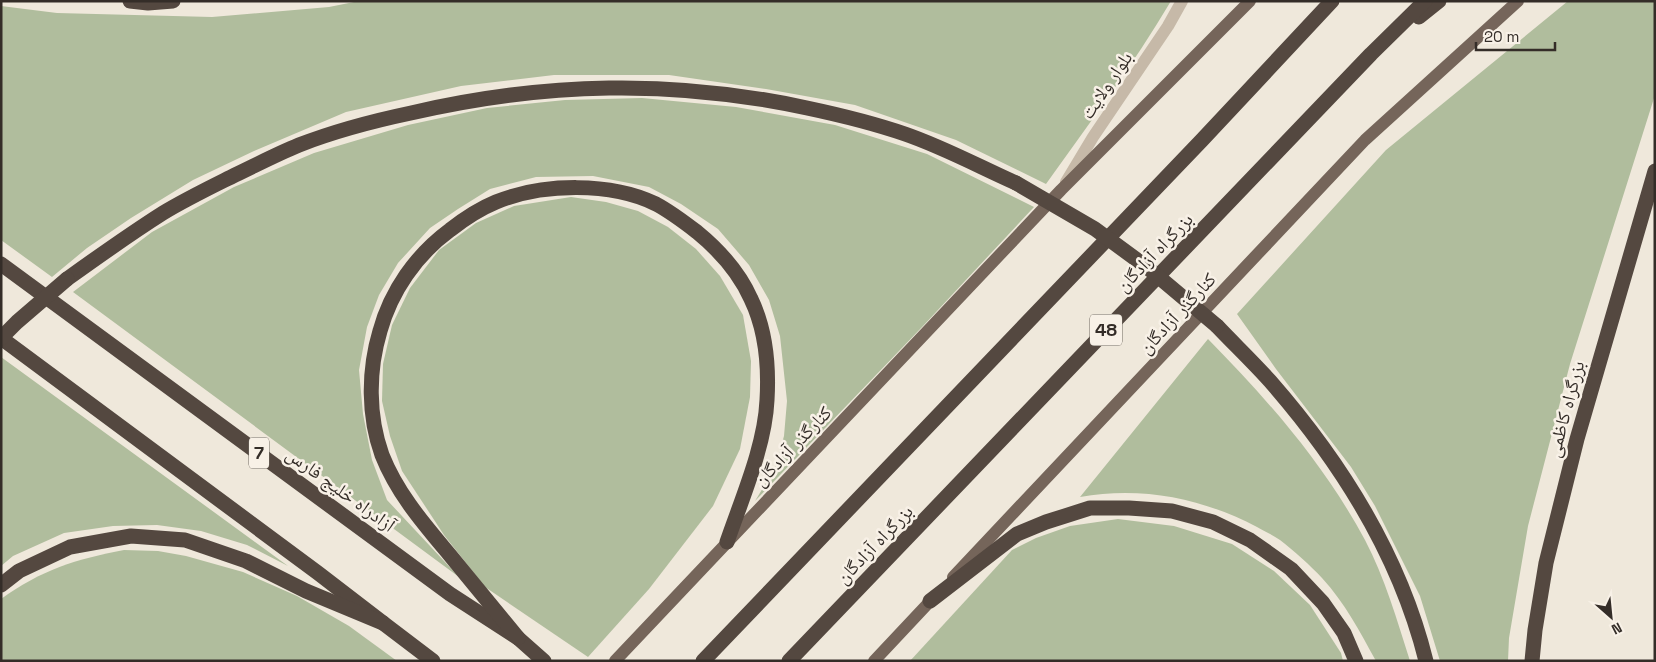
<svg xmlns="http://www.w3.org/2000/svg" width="1656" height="662" font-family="'Space Grotesk','Noto Naskh Arabic',sans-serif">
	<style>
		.green { fill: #b0bd9d }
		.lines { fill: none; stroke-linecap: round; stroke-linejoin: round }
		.minor { stroke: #c6b9a8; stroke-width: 12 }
		.major { stroke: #75655a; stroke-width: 12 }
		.highway { stroke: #544840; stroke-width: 15 }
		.highway-bridge { stroke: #544840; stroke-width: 15 }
		.labels { text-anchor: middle; stroke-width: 5; stroke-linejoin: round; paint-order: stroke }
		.shield { fill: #f8f1e7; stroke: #6f6861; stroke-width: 1 }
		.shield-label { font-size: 18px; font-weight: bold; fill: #342d28 }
		.street-label { font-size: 19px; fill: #342d28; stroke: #f8f1e7 }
	</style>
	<rect width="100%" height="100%" fill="#efe8db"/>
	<g class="green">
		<path d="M359 1H1171C1133 65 1089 124 1046 184L956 140 855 105 766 89 669 75H554L461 86 346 112 254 151 193 180 131 218 87 248 52 277 1 240V6L57 13 212 17 329 7Z"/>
		<polygon points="1568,1 1655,1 1655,95 1570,364 1528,526 1509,638 1508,661 1440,661 1420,596 1375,506 1351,467 1276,369 1237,314 1386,150"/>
		<polygon points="642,98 736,107 835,125 927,154 1034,207 923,326 755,501 775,468 784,436 787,401 780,336 769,300 749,265 718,229 681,204 649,187 593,176 536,177 490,189 458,209 430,228 398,263 379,295 367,327 359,370 363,414 372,460 387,500 459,577 73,292 152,232 234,187 314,153 408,125 487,108 565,100"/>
		<polygon points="571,197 606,202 638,211 668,227 696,249 720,276 743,315 751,361 750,397 740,449 713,506 649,589 588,657 485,587 444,535 402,471 390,436 382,401 383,364 392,325 410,288 439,250 476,223 514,206"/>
		<path d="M1208 339C1268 400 1324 464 1365 540 1385 578 1397 620 1410 661H1376C1360 632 1345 603 1322 578 1311 566 1293 550 1280 540 1273 535 1264 531 1257 527 1202 498 1141 486 1080 497Z"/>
		<polygon points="1,357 288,566 247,545 201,531 157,525 113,526 64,533 13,556 1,566"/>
		<polygon points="1118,519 1174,526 1232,544 1274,571 1310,605 1341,653 1343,661 910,661 1012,550 1036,538 1070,526"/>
		<path d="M124 550 158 551 186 556 243 572 297 596 349 626 397 661H1V599C41 570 76 559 124 550Z"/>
	</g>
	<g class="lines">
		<polyline class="minor" points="1066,182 1093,137 1168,26 1182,1"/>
		<g class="major">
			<polyline points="953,577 1365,140 1518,1"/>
			<polyline points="615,661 1061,190 1250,1"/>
			<polyline points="874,661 936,595"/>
		</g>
		<g class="highway">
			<polyline points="130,1 148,3 173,1"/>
			<polyline points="1419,17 1439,1"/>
			<polyline points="1,264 450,594 518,638 544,661"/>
			<path d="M67 279C99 256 130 234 163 213 186 199 211 187 235 175 256 165 277 154 299 145 335 131 373 121 411 113 545 82 673 79 807 108 840 115 873 123 905 134 943 147 980 167 1016 183"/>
			<path d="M1217 326C1234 344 1253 362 1270 381 1340 461 1400 556 1426 661"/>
			<polyline points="1,338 318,573 383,623"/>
			<polyline points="1,585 19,571 70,547 131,536 185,540 246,561 306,591 383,623 433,661"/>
			<polyline points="930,601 1017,534 1046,522 1090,508 1129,508 1172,511 1213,522 1250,540 1291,569 1323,603 1344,633 1356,661"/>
			<path d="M518 638C495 610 472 582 449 554 423 523 397 493 382 455 368 416 368 371 380 331 391 291 416 255 450 230 464 219 479 209 496 202 543 183 611 182 656 204 671 212 684 222 697 232 719 250 739 272 751 299 766 330 769 366 767 400 765 446 742 498 727 542"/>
			<polyline points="703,661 1202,140 1332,1"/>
			<polyline points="789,661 1371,54 1425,1"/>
			<polyline points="1532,661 1535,630 1546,563 1577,439 1655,171"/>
		</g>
		<g class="highway-bridge">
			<polyline points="1016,183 1095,229 1148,268 1217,326"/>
			<polyline points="1,338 17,322 67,279"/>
		</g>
	</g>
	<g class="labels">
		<g class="shield">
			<rect x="1090" y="314.5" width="32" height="31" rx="4"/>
			<rect x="249" y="437.5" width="20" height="31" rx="4"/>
		</g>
		<g class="shield-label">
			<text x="1106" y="336">48</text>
			<text x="259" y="459">7</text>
		</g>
		<g class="street-label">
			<text transform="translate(1106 85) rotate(-56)" y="7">بلوار ولایت</text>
			<text transform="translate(1154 252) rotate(-46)" y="7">بزرگراه آزادگان</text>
			<text transform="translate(1177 313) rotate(-47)" y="7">کنارگذر آزادگان</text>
			<text transform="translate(1565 409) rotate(-75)" y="7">بزرگراه کاظمی</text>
			<text transform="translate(792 446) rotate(-46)" y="7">کنارگذر آزادگان</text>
			<text transform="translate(341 489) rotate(36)" y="7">آزادراه خلیج فارس</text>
			<text transform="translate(874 544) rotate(-46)" y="7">بزرگراه آزادگان</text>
		</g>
	</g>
	<rect width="1656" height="662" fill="none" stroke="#342d28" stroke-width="5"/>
	<g transform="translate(1611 617) rotate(153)" stroke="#f8f1e7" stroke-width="4" paint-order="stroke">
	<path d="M0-4L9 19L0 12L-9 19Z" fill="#342d28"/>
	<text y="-8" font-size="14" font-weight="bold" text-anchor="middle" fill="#342d28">N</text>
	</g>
	<path d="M1476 42v8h79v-8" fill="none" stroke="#342d28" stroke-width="2.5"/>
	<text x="1484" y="42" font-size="15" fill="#342d28" stroke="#f8f1e7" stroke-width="4" paint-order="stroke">20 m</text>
</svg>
